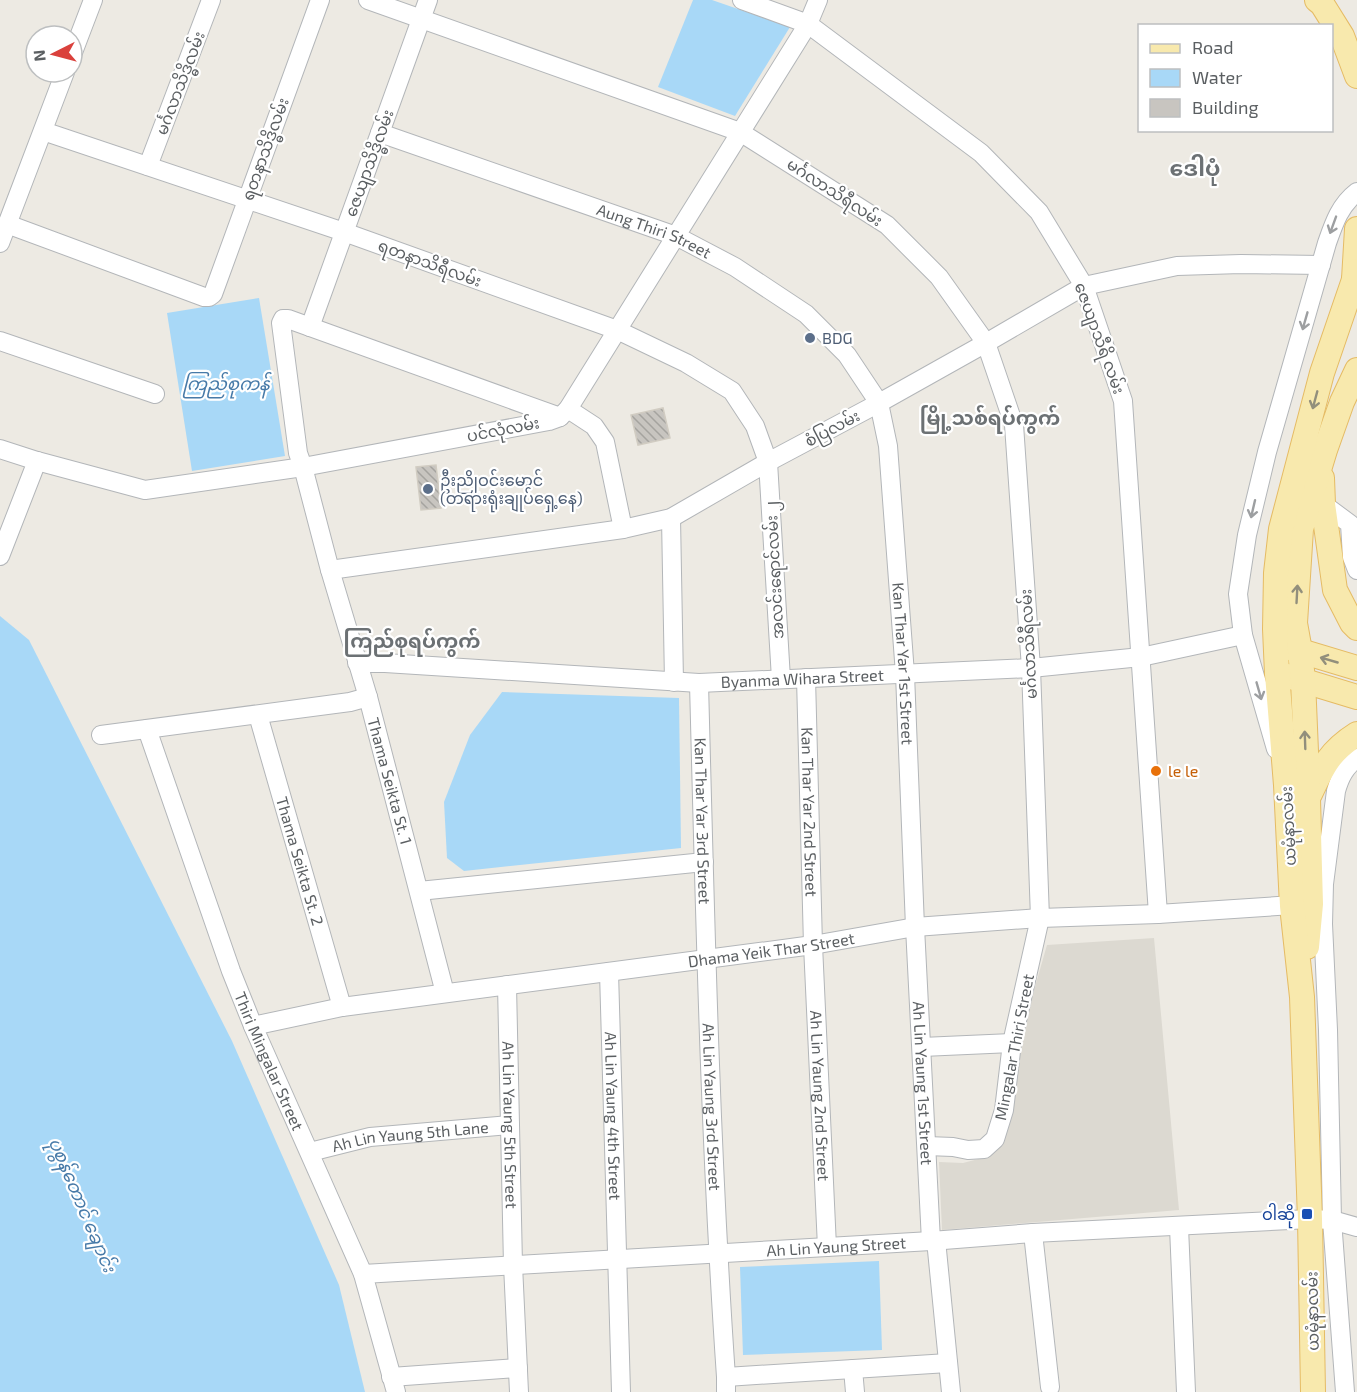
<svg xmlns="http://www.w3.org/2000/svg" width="1357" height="1392" font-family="'Exo 2','Noto Sans Myanmar',sans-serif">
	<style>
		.education { fill: #dcd9d1 }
		.water { fill: #a8d8f7 }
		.building { fill: url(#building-back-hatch); stroke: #d1ccc2; stroke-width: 1.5 }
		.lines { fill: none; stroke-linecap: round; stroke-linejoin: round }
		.minor-casing { stroke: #b3b6b9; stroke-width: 20 }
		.major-casing { stroke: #e5bb64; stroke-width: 26 }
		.minor { stroke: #fff; stroke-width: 18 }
		.major { stroke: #f8e9ad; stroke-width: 24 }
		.oneway { stroke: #9d9fa1 }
		.oneway2 { stroke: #928f7c }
		.service-dot { fill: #5c6f8a; stroke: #fff; stroke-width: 2 }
		.food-dot { fill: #e8710a; stroke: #fff; stroke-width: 2 }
		.transit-dot { fill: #1a4fb4; stroke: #fff; stroke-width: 2 }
		.labels { text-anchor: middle; stroke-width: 4.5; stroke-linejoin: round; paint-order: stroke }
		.street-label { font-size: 16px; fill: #5b5f62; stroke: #fff }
		.service-label { font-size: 16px; fill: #4e5e75; stroke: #fff; text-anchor: start }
		.food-label { font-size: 16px; fill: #c56008; stroke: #fff; text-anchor: start }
		.transit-label { font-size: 16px; fill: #164399; stroke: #fff; text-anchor: end }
		.water-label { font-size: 18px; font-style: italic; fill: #477aa8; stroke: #fff }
		.quarter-label { font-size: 20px; font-weight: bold; fill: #6c7174; stroke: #fff }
		.district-label { font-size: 22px; font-weight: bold; fill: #6c7174; stroke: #fff }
	</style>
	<defs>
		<pattern id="building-back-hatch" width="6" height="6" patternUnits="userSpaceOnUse" patternTransform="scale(1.5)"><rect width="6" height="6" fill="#c8c5c0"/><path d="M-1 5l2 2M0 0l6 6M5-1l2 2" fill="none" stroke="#a5a39f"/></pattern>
	</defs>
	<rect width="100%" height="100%" fill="#edeae3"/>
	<polygon class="education" points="1154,938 1179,1210 942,1230 939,1162 963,1163 986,1157 1047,945"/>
	<g class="water">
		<polygon points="693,0 712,0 790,27 735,116 658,87"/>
		<polygon points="259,298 285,456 192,471 167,313"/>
		<polygon points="0,616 29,640 232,1041 339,1285 365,1392 0,1392"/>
		<polygon points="502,692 679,698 681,848 464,871 447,858 444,802 470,735"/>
		<polygon points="879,1261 882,1350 743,1355 740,1267"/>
	</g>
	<g class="building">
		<polygon points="663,408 670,438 638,445 631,415"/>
		<polygon points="436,465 441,508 421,510 416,467"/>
	</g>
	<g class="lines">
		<g class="minor-casing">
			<g id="minor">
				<polyline points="368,0 740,132 887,225 939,277 986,343 1014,425 1031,668 1040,918 1012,1043 1004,1110 995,1139 984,1149 968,1150 953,1147 927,1146"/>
				<polyline points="742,0 808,24 981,153 1039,212 1084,286 1123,401 1158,914"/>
				<polyline points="72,55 93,0"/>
				<polyline points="43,131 344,232 617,330 686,363 732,391 755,426 768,462 781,679"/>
				<path id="s1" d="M380 133 676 236 735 267 806 314 847 355 879 403 888 446 905 674 915 927 931 1241"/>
				<polyline points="148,166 211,0"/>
				<polyline points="7,224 204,297 209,297 213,294 320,0"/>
				<polyline points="0,243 65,72"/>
				<polyline points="310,327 428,0"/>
				<polyline points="0,341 155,394"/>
				<polyline points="568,409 594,426 605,442 623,529"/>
				<polyline points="0,449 37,461 145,490 303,467 549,421 560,417 568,409 808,24 818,0"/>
				<polyline points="1323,504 1350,524 1352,557 1357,570"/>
				<polyline points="671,518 674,682"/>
				<polyline points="0,556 37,461"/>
				<polyline points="330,570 623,529 671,518 768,462 879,403 986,343 1084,286 1177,266 1241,264 1321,265"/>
				<path id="s2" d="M357 663H385L699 683 1031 668 1141 657 1243 635"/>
				<path id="s3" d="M806 678 813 945 827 1247"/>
				<path id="s4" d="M699 683C705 914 710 1146 726 1377V1392"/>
				<path id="s5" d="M258 715 342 1007"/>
				<path id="s6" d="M147 729 231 971 253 1026 363 1274 396 1392"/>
				<polyline points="101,735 350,702 368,697"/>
				<path d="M1276 749 1243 635 1238 594 1247 535 1267 452 1327 243C1334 223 1340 205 1357 192"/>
				<polyline points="419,891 704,862"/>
				<path id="s7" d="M609 972 621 1392"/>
				<path id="s8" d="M507 985 513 1265 519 1392"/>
				<polyline points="445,993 368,697 330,570 303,467 298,453 281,323 283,319 288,319 560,417"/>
				<path id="s9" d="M253 1026 342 1007 813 945 915 927 1040 918 1158 914 1323 903"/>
				<polyline points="922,1047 1012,1043"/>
				<path id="s10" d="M310 1152 370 1137 510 1125"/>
				<polyline points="1179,1227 1186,1392"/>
				<polyline points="1033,1233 1050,1387"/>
				<polyline points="936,1240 951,1392"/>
				<path id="s11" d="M363 1274 931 1241 1033 1233 1310 1219 1332 1220 1357 1227"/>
				<polyline points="853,1369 855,1392"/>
				<polyline points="391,1377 518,1368"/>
				<polyline points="726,1377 948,1363"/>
				<path d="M1345 1392 1332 1220 1328 1030 1323 924 1324 884 1336 791C1340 777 1345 767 1357 758"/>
			</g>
		</g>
		<g class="major-casing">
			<g id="major">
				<polyline points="1317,0 1322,4 1342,36 1357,76"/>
				<polyline points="1354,279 1357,229"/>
				<polyline points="1322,478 1323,504 1335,590 1352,623 1357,628"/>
				<polyline points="1287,647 1357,668"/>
				<polyline points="1288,676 1357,697"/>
				<path d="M1310 794C1323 766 1330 751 1357 734"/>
				<polyline points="1307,947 1311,904 1308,799 1303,680 1300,651 1295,623 1301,529 1325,450 1342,402 1357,370"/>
				<polyline points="1313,1392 1310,1219 1302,997 1292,906 1286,785 1277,674 1275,629 1276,573 1281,529 1322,373 1357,271"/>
			</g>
		</g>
		<use href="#minor" class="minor"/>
		<use href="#major" class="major"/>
	</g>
	<defs><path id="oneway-shaft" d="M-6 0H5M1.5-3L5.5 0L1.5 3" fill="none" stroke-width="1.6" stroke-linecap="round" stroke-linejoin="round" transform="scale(1.5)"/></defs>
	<g class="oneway">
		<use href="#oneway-shaft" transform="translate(1333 225) rotate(110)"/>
		<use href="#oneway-shaft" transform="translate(1305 321) rotate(106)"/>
		<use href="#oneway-shaft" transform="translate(1253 509) rotate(103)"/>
		<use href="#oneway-shaft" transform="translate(1259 691) rotate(74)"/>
	</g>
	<g class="oneway2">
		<use href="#oneway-shaft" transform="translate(1315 400) rotate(105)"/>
		<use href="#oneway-shaft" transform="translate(1297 594) rotate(-87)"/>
		<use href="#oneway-shaft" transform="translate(1329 660) rotate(-164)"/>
		<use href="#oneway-shaft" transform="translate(1305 740) rotate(-92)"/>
	</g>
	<g class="service-dot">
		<circle cx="810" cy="338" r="6"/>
		<circle cx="428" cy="489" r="6"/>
	</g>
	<circle class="food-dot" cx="1156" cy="771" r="6"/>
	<rect class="transit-dot" x="1301" y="1208" width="12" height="12" rx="3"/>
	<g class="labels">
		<g class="street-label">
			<text transform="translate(180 83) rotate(-69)" y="6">မင်္ဂလာသိဒ္ဓိလမ်း</text>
			<text transform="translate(265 149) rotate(-70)" y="6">ရတနာသိဒ္ဓိလမ်း</text>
			<text transform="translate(369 163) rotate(-70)" y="6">ဇေယျာသိဒ္ဓိလမ်း</text>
			<text transform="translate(835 192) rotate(33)" y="6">မင်္ဂလာသိရီလမ်း</text>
			<text dy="6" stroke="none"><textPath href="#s1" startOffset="291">Aung Thiri Street</textPath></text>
			<text transform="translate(430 263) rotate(20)" y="6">ရတနာသိရီလမ်း</text>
			<text transform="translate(1100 338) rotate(70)" y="6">ဇေယျာသီရိ လမ်း</text>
			<text transform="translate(832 428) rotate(-28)" y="6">စံပြလမ်း</text>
			<text transform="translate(503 429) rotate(-11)" y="6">ပင်လုံလမ်း</text>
			<text transform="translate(774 570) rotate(-93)" y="6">အလင်းရောင်လမ်း ၂</text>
			<text transform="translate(1028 644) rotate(-93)" y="6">မင်္ဂလာသိရီလမ်း</text>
			<text dy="6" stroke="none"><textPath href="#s1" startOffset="843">Kan Thar Yar 1st Street</textPath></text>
			<text dy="6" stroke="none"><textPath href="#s2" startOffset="446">Byanma Wihara Street</textPath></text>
			<text transform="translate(390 781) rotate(75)" y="6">Thama Seikta St. 1</text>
			<text dy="6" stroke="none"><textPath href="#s3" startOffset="134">Kan Thar Yar 2nd Street</textPath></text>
			<text dy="6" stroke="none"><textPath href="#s4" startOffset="138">Kan Thar Yar 3rd Street</textPath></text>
			<text transform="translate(1288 826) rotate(-93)" y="6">ယမုံနာလမ်း</text>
			<text dy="6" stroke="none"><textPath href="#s5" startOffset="152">Thama Seikta St. 2</textPath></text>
			<text dy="6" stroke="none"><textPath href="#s9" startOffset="524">Dhama Yeik Thar Street</textPath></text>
			<text transform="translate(1014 1047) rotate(-79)" y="6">Mingalar Thiri Street</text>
			<text dy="6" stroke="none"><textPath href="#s6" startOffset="354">Thiri Mingalar Street</textPath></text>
			<text dy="6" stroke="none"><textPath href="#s1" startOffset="1263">Ah Lin Yaung 1st Street</textPath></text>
			<text dy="6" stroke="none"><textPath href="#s3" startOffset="418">Ah Lin Yaung 2nd Street</textPath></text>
			<text dy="6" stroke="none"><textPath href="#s4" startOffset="424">Ah Lin Yaung 3rd Street</textPath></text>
			<text dy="6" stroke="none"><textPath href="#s7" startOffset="144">Ah Lin Yaung 4th Street</textPath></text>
			<text dy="6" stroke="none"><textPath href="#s8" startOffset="140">Ah Lin Yaung 5th Street</textPath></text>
			<text dy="6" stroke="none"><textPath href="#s10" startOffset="102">Ah Lin Yaung 5th Lane</textPath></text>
			<text dy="6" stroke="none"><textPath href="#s11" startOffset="474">Ah Lin Yaung Street</textPath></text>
			<text transform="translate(1312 1311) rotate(-91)" y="6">ယမုံနာလမ်း</text>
		</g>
		<g class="service-label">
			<text x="822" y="344">BDG</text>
			<text x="440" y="486">ဦးညိုဝင်းမောင်<tspan x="440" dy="18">(တရားရုံးချုပ်ရှေ့နေ)</tspan></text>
		</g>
		<g class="food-label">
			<text x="1168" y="777">le le</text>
		</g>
		<g class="transit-label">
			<text x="1295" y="1220">ဝါဆို</text>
		</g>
		<g class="water-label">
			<text x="226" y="390">ကြည်စုကန်</text>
			<text transform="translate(82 1205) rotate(67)" y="6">ပုစွန်တောင် ချောင်း</text>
		</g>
		<g class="quarter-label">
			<text x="990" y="425">မြို့သစ်ရပ်ကွက်</text>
			<text x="412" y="648">ကြည်စုရပ်ကွက်</text>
		</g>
		<g class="district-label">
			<text x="1195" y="176">ဒေါပုံ</text>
		</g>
	</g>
	<rect x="1138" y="24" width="195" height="108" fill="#ffffff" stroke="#bdbfc0" stroke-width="1.5"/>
	<rect x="1150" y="44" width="30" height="9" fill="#f8e9ad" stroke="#bdbfc0" stroke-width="1.5"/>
	<text x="1192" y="54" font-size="18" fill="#5b5f62">Road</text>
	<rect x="1150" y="69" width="30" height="18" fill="#a8d8f7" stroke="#bdbfc0" stroke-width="1.5"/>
	<text x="1192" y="84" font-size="18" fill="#5b5f62">Water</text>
	<rect x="1150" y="99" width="30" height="18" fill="#c8c5c0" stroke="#bdbfc0" stroke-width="1.5"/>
	<text x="1192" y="114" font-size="18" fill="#5b5f62">Building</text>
	<g transform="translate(54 54) rotate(264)"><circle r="28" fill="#ffffff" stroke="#bdbfc0" stroke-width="1.5"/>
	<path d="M0-4.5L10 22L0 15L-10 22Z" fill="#da413c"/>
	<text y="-9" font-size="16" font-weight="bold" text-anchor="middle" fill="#5b5f62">N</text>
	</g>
</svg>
